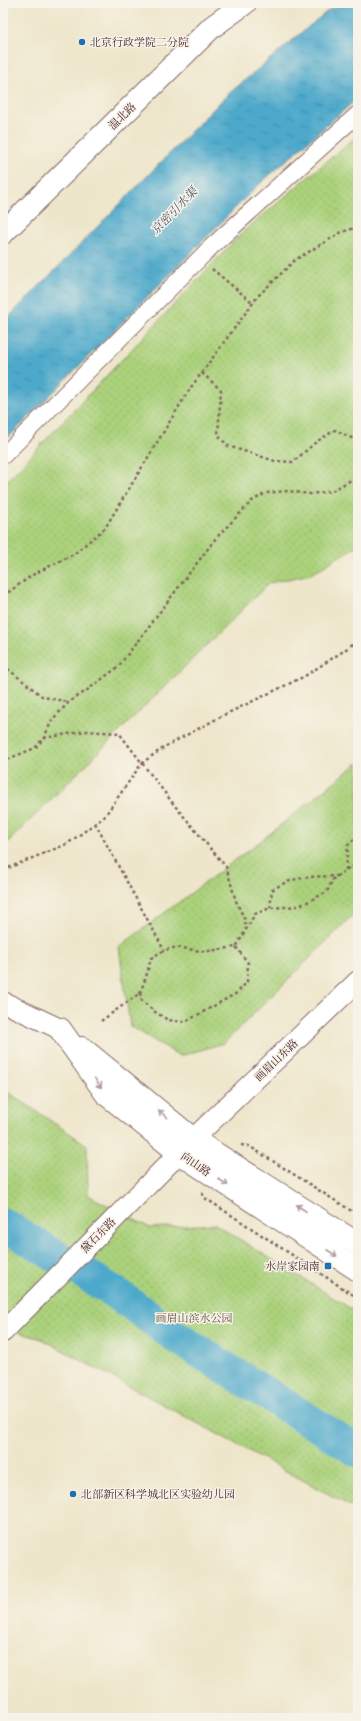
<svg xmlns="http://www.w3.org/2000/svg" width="361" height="1721" font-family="'IM FELL English','Noto Serif SC',serif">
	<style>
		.park { fill: url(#park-dots); stroke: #7a7854 }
		.water { fill: url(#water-ripples); stroke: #4c647b }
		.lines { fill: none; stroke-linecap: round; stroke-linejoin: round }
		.river { stroke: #4da9cb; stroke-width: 33 }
		.minor-casing { stroke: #836563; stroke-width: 18 }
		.tertiary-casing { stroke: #836563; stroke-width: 22 }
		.secondary-casing { stroke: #836563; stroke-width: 24 }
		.path { stroke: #836563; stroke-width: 2.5; stroke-dasharray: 3 3; stroke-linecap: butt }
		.minor { stroke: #fff; stroke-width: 16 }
		.tertiary { stroke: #fff; stroke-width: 20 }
		.secondary { stroke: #fff; stroke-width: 22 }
		.oneway { stroke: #ae9aa0 }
		.poi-dot { fill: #1f6fb2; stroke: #f7f3e8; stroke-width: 1.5 }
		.labels { text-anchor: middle; stroke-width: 3; stroke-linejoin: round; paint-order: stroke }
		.poi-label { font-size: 11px; fill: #4a1f2b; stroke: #f7f3e8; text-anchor: start }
		.street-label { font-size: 11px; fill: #4a1f2b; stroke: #f7f3e8 }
		.park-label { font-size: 11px; fill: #624c3f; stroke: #f7f3e8 }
		.water-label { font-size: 12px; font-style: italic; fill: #4b566b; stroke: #f7f3e8 }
	</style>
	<defs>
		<pattern id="park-dots" width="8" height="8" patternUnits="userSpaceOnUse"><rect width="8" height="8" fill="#abd27c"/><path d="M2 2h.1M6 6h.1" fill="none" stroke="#95b46b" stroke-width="1.8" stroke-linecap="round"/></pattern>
		<pattern id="water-ripples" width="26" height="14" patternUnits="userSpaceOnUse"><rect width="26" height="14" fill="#4da9cb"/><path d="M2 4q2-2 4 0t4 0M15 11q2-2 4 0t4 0" fill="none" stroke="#4289a5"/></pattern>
	</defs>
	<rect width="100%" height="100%" fill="#f7f3e8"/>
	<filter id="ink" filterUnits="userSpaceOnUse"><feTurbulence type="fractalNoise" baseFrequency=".025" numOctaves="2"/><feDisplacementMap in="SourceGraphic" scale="8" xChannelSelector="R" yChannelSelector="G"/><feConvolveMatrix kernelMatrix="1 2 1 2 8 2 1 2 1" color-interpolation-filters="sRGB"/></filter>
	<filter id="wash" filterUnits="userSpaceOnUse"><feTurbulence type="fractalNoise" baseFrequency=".012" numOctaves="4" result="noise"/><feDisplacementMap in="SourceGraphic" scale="16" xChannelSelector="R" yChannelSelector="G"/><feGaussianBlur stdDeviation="0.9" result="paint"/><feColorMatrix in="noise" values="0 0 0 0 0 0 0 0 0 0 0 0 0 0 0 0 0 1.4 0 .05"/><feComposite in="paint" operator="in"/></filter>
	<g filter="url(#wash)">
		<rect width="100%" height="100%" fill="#eee6ca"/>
		<g class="park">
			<polygon points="358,135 358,545 311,574 269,583 3,847 3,485 242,233"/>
			<polygon points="358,763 358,910 224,1043 180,1056 130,1026 119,947 262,840"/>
			<polygon points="3,1089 87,1145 88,1195 150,1228 215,1224 358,1313 358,1510 42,1339 3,1328"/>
		</g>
		<polygon class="water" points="340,3 358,3 358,98 256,187 3,443 3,323 226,96 331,8"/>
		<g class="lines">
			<polyline class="river" points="3,1224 116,1293 176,1337 358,1451"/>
		</g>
	</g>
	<g filter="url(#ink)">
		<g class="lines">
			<g class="minor-casing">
				<polyline id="minor" points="3,456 211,247 358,114"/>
			</g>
			<g class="tertiary-casing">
				<g id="tertiary">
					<polyline points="3,1002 60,1029"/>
					<polyline points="3,1332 193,1139 358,981"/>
				</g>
			</g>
			<g class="secondary-casing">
				<g id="secondary">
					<polyline points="3,233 212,27 245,3"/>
					<polyline points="60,1029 107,1095 179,1153 358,1270"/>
					<polyline points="82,1048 193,1139 358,1244"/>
				</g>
			</g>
			<g class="path">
				<polyline points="212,269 253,303"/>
				<polyline points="202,373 221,390 218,435 228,446 275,461 293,462 316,442 335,430 358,441"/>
				<polyline points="3,596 34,574 74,554 105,528 189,390 258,296 295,260 342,232 358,227"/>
				<polyline points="351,644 358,648"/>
				<polyline points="3,665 43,697 69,702"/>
				<polyline points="44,738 85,731 119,733 175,806 226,867 236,901 245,920 245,929"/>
				<polyline points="3,763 13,757 35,748 44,738 52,720 69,702 86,691 118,667 216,538 252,501 266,493 288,491 310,494 332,491 358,476"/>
				<polyline points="95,823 164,950"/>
				<polyline points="3,870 67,844 104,817 142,763 166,746 224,715 305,676 345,650 358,638"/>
				<polyline points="346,870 348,845 358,835"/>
				<path d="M270 908 272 890C295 875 311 877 338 876"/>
				<polyline points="140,993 142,1001 155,1012 168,1020 185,1022 237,993 247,982 248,963 236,947"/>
				<path d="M101 1021 140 993 146 977 151 958C179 940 180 951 208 951 217 950 227 948 236 947L255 914 270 908 299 906 327 892 333 879 350 867 358 865"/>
				<polyline points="241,1145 249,1146 358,1215"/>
				<polyline points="202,1193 205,1198 358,1298"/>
			</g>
			<use href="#minor" class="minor"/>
			<use href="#tertiary" class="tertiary"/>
			<use href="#secondary" class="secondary"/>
		</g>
		<defs><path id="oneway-shaft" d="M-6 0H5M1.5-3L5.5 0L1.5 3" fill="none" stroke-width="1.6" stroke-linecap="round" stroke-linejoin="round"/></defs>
		<g class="oneway">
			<use href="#oneway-shaft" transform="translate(98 1083) rotate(55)"/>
			<use href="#oneway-shaft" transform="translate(163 1114) rotate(-141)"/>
			<use href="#oneway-shaft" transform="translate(223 1182) rotate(33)"/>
			<use href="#oneway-shaft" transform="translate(301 1208) rotate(-147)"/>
			<use href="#oneway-shaft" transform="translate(332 1253) rotate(33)"/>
		</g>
	</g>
	<g class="poi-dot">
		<circle cx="82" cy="42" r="4"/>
		<rect x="324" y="1262" width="8" height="8" rx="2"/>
		<circle cx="73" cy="1494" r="4"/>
	</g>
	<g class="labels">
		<g class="poi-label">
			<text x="90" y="46">北京行政学院二分院</text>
			<text x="320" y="1270" text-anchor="end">水岸家园南</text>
			<text x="81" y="1498">北部新区科学城北区实验幼儿园</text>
		</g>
		<g class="street-label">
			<text transform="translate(122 116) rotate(-44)" y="4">温北路</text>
			<text transform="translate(276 1060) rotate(-44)" y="4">画眉山东路</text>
			<text transform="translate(196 1164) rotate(34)" y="4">向山路</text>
			<text transform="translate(98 1235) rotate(-45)" y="4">黛石东路</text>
		</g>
		<g class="park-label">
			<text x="194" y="1322">画眉山滨水公园</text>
		</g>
		<g class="water-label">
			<text transform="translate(174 211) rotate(-46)" y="4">京密引水渠</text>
		</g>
	</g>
	<rect width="361" height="1721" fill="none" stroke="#f7f3e8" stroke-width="16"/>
</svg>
